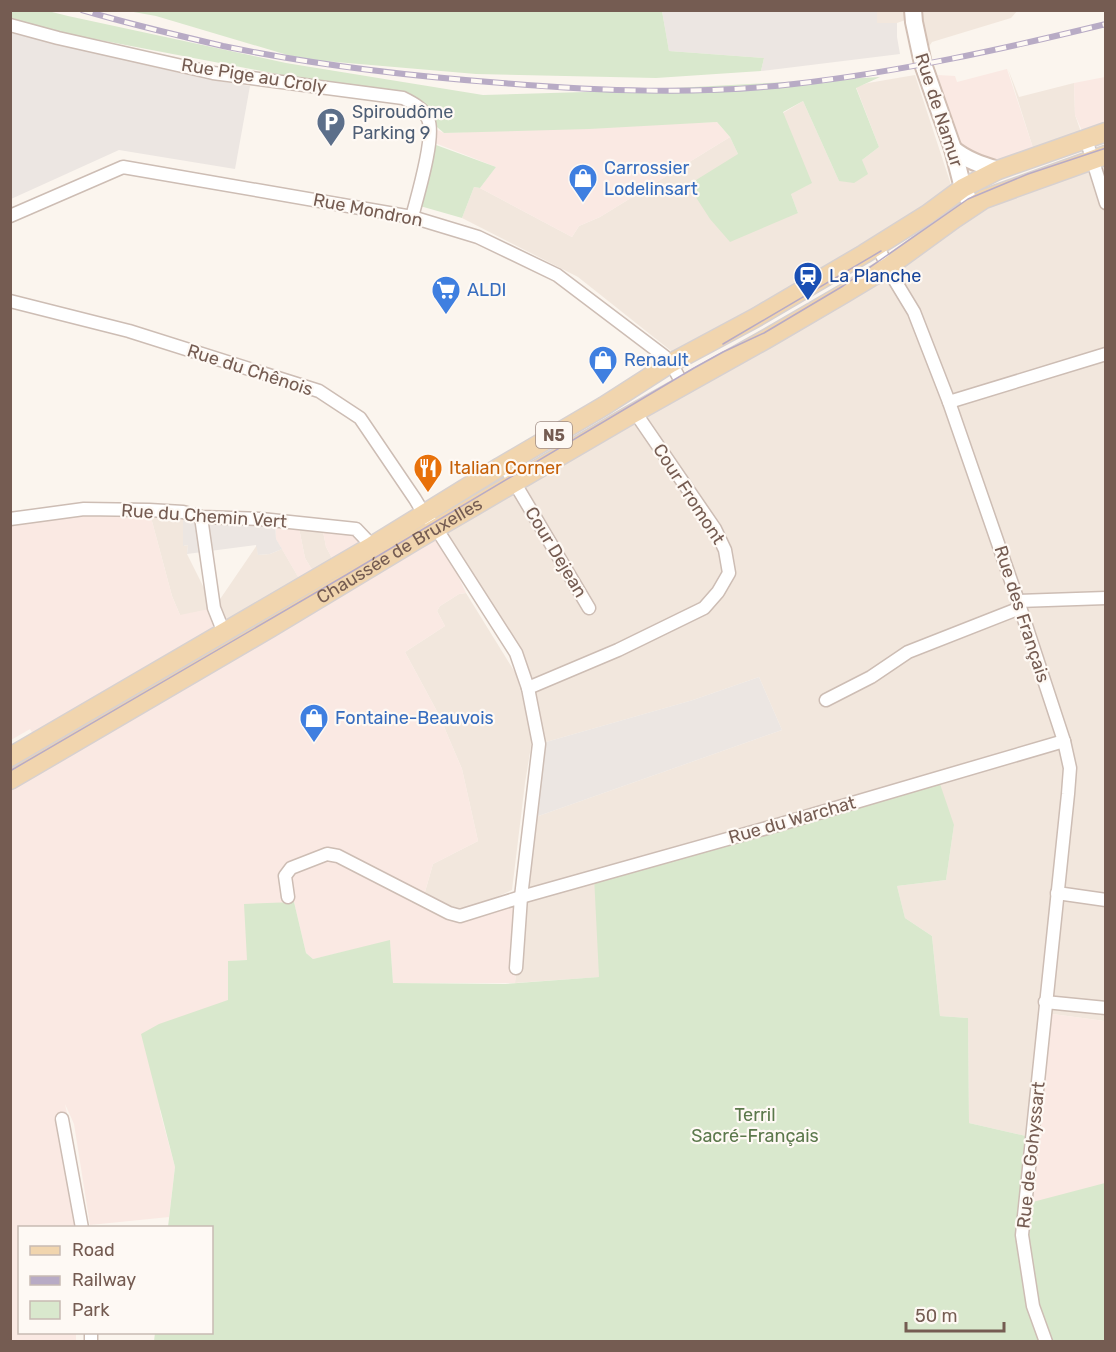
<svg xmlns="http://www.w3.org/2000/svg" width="1116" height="1352" font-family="Rubik,sans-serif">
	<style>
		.residential { fill: #f2e7dd }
		.commercial { fill: #fae9e3 }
		.industrial { fill: #ece6e2 }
		.green { fill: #d9e8cd }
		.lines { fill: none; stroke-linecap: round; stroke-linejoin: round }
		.minor-casing { stroke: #cdbdb4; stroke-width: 15 }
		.secondary-casing { stroke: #d2bfb4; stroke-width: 20 }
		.primary-casing { stroke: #d8d1cf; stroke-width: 21 }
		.minor { stroke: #fff; stroke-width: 12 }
		.secondary { stroke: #fff; stroke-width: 16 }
		.primary { stroke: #f1d5ae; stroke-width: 18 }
		.tram { stroke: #b8abc5; stroke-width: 1.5 }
		.rail-casing { stroke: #b8abc5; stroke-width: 6 }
		.rail { stroke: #fef9f4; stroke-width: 4; stroke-dasharray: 11; stroke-linecap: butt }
		.labels { text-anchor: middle; stroke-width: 4.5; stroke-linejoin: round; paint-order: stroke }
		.shield { fill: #fef9f4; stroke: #9e8b83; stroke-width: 1.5 }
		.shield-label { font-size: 16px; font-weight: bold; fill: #755c52 }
		.street-label { font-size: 18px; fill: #755c52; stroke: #fef9f4 }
		.service-label { font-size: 18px; fill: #4e5e75; stroke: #fef9f4; text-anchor: start }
		.shop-label { font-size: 18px; fill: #366cbe; stroke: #fef9f4; text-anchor: start }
		.transit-label { font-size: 18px; fill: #164399; stroke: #fef9f4; text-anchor: start }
		.food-label { font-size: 18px; fill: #c56008; stroke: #fef9f4; text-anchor: start }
		.park-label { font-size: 18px; fill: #5b784b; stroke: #fef9f4 }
	</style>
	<rect width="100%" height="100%" fill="#fbf5ee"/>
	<g class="residential">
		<polygon points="877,11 1017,11 1011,18 932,42 921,58 914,17 897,23 876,23"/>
		<polygon points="1008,69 1019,97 1074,83 1075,115 1081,132 1033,148"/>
		<polygon points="915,75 954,194 675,354 578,277 462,218 474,187 480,188 572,237 579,226 600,217 730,137 738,154 798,213 791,194 783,113 803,101 839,181 862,160 879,147 856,87 868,83"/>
		<polygon points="1105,162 1105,1021 1045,1013 1032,1140 1026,1136 969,1123 968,1018 940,1016 932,936 905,918 897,886 946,880 954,825 600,977 515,983 530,819 782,730 759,677 693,700 539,744 528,688 441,535 989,204"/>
		<polygon points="149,510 183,512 184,546 188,545 187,554 214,608 257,545 258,555 270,554 282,549 308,594 224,633 180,615 172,596"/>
		<polygon points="298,523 322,526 326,547 341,575 322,586 305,558"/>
		<polygon points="466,593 516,674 533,734 525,783 512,890 469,909 449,913 423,899 433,864 478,841 462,769 439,715 405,652 445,626 437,611 440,606 459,594"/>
	</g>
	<g class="commercial">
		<polygon points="1007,69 1033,148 1004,159 973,161 948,128 938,75 955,76 957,82"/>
		<polygon points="1105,77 1105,126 1083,133 1075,115 1074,83"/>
		<polygon points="717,122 730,137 600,217 579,226 572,237 480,188 496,167 430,141 429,126 444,133"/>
		<polygon points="149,510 172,596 180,615 214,608 224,633 211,662 197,659 43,750 30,729 11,740 10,519"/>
		<polygon points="275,521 298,523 305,558 322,586 308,594 276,539"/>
		<polygon points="322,526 356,529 384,559 341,575 326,547"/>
		<polygon points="436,528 466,593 459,594 440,606 437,611 445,626 405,652 439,715 462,769 478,841 433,864 423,899 449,913 521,897 515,983 393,983 390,941 313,959 306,953 294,902 247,960 228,961 228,1001 160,1111 175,1167 169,1217 90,1225 74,1124 65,1104 73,1142 75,1227 20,1228 20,1332 76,1333 76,1341 11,1341 10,782"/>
		<polygon points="1045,1013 1105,1021 1105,1184 1018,1208"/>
	</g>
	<g class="industrial">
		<polygon points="662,11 877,11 877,23 897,23 897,37 900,54 761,71 764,58 669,51"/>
		<polygon points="11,33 205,79 250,86 235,169 119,150 11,199"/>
		<polygon points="183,512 275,521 276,539 282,549 270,554 258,555 256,545 187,554 188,545 183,546"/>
		<polygon points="759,677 782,730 530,819 539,744 693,700"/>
	</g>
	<g class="green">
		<polygon points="10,11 48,11 68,16 286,63 483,95 619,91 880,77 856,88 879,147 862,160 868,174 854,183 839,181 803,101 783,112 812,183 791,194 798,213 730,242 710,219 688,185 738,154 730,137 717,122 589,129 444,133 403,98 11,23"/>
		<polygon points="128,11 662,11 669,51 764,58 761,71 656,78 476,74 301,59 156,16"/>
		<polygon points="436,145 496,167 480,188 474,187 462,218 420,206"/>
		<polygon points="938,778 954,825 946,880 897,886 905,918 932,936 940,1016 968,1018 969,1123 1026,1136 1025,1204 1105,1183 1105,1341 154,1341 155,1333 212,1332 212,1228 168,1227 175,1167 141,1034 159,1024 228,1000 228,961 247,960 244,904 294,902 306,953 313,959 390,940 393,983 505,984 599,977 594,876"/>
	</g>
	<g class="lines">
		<g class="minor-casing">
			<g id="minor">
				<path d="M10 25 58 38 213 73 403 98C413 103 423 108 428 119 436 136 417 197 412 217"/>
				<polyline points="1086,139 1106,203"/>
				<polyline points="10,216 123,167 412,217 478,237 557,275 664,356 671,363 683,385"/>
				<polyline points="877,245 891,274 914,312 949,402 1018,601 1064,741 1070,768 1068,794 1022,1235 1033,1306 1046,1342"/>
				<polyline points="10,301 129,331 319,391 360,418 415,499 424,514 436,528 516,653 528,688 539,744 521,897 774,826 1064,741"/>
				<polyline points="949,402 1106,354"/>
				<polyline points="504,465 589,608"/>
				<polyline points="201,517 214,608 224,633"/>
				<polyline points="10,519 84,509 149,510 183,512 201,517 261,519 356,529 376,550"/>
				<polyline points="1018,601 1106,598"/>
				<polyline points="528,688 618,650 704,608 718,592 729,573 725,550 715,529 639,418 634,413"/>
				<polyline points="826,700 871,677 908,652 1020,608"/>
				<polyline points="1057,893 1106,900"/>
				<polyline points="288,897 285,876 291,868 327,854 338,856 449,913 460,916 521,897 516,968"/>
				<polyline points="1045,1002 1106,1008"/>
				<polyline points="62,1119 82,1228"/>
				<polyline points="91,1332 91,1342"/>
			</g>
		</g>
		<g class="secondary-casing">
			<g id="secondary">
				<polyline points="913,10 914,22 923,64 953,149 964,192 973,206"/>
				<path d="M953 149C966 160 982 165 998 170"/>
			</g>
		</g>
		<g class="primary-casing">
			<g id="primary">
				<polyline points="10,757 372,546 500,467 604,406 671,363 755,318 864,254 928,214 963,188 998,170 1106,132"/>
				<path id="s1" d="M10 780 270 628 416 540 627 417 768 338 845 293 888 267 954 219 984 199 1106 155"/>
			</g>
		</g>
		<use href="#minor" class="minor"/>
		<use href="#secondary" class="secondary"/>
		<use href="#primary" class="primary"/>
		<g class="tram">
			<polyline points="723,344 881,251"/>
			<polyline points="10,771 346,575 694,368 723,352 764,333 843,286 968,199 1028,174 1106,148"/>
		</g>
		<g class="rail-casing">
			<path id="rail" d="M82 10C129 24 176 35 223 46 315 65 409 76 502 83 599 91 697 95 794 84 899 72 1003 49 1106 24"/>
		</g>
		<use href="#rail" class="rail"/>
	</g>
	<defs>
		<g id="parking-pin" transform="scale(1.5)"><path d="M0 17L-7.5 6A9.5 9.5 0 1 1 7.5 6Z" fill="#5c6f8a" stroke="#fef9f4"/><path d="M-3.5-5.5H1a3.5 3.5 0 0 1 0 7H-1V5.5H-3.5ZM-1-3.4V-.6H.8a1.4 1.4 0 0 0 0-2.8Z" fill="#fff"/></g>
		<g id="shop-pin" transform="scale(1.5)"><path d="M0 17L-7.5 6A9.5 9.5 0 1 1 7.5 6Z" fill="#3f7fe0" stroke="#fef9f4"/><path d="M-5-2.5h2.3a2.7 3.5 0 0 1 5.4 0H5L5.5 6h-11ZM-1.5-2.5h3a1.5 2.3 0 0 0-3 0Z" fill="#fff"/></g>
		<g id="station-pin" transform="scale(1.5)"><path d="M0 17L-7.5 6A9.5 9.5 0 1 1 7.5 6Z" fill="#1a4fb4" stroke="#fef9f4"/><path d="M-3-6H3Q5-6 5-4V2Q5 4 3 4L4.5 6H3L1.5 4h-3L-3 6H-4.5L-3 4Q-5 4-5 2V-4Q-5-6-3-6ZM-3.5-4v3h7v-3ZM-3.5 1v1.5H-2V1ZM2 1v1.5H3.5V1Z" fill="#fff"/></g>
		<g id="supermarket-pin" transform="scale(1.5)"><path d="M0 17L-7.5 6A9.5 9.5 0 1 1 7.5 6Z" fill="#3f7fe0" stroke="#fef9f4"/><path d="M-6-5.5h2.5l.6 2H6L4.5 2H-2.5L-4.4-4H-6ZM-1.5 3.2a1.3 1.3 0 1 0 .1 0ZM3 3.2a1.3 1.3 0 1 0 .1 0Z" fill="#fff"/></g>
		<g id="restaurant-pin" transform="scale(1.5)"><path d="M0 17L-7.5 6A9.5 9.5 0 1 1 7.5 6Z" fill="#e8710a" stroke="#fef9f4"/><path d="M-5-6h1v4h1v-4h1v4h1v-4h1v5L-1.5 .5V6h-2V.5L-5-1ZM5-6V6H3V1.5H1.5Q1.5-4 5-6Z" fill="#fff"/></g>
	</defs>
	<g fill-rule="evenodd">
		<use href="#parking-pin" x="331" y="122"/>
		<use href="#shop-pin" x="583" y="178"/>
		<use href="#station-pin" x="808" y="276"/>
		<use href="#supermarket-pin" x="446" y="290"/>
		<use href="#shop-pin" x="603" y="360"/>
		<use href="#restaurant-pin" x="428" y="468"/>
		<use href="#shop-pin" x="314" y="718"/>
	</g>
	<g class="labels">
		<rect class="shield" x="536" y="422" width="36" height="26" rx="4.5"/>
		<g class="shield-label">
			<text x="554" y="441">N5</text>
		</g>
		<g class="street-label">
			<text transform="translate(254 76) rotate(9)" y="6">Rue Pige au Croly</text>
			<text transform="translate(939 110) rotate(72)" y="6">Rue de Namur</text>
			<text transform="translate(368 210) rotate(11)" y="6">Rue Mondron</text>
			<text transform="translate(250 370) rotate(18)" y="6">Rue du Chênois</text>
			<text transform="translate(689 494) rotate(57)" y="6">Cour Fromont</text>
			<text transform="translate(204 516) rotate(4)" y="6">Rue du Chemin Vert</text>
			<text dy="6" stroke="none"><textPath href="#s1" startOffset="452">Chaussée de Bruxelles</textPath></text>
			<text transform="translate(556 552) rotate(59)" y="6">Cour Dejean</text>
			<text transform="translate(1022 614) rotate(72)" y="6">Rue des Français</text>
			<text transform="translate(792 820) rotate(-16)" y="6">Rue du Warchat</text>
			<text transform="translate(1031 1155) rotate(-84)" y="6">Rue de Gohyssart</text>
		</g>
		<g class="service-label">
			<text x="352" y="118">Spiroudôme<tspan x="352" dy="21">Parking 9</tspan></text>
		</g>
		<g class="shop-label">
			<text x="604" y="174">Carrossier<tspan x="604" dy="21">Lodelinsart</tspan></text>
			<text x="467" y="296">ALDI</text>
			<text x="624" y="366">Renault</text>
			<text x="335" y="724">Fontaine-Beauvois</text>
		</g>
		<g class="transit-label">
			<text x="829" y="282">La Planche</text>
		</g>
		<g class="food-label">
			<text x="449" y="474">Italian Corner</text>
		</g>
		<g class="park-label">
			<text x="755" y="1121">Terril<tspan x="755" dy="21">Sacré-Français</tspan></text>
		</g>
	</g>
	<rect width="1116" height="1352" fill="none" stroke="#755c52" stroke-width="24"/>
	<rect x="18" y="1226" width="195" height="108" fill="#fef9f4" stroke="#c7bab3" stroke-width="1.5"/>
	<rect x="30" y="1246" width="30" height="9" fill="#f1d5ae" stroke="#c7bab3" stroke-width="1.5"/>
	<text x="72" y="1256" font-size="18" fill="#755c52">Road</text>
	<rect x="30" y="1276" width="30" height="9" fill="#b8abc5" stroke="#c7bab3" stroke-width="1.5"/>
	<text x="72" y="1286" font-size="18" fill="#755c52">Railway</text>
	<rect x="30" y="1301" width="30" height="18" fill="#d9e8cd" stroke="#c7bab3" stroke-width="1.5"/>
	<text x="72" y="1316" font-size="18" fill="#755c52">Park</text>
	<path d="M906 1322v9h98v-9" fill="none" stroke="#755c52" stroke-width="3"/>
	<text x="915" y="1322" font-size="18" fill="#755c52" stroke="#fef9f4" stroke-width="4.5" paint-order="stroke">50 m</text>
</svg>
